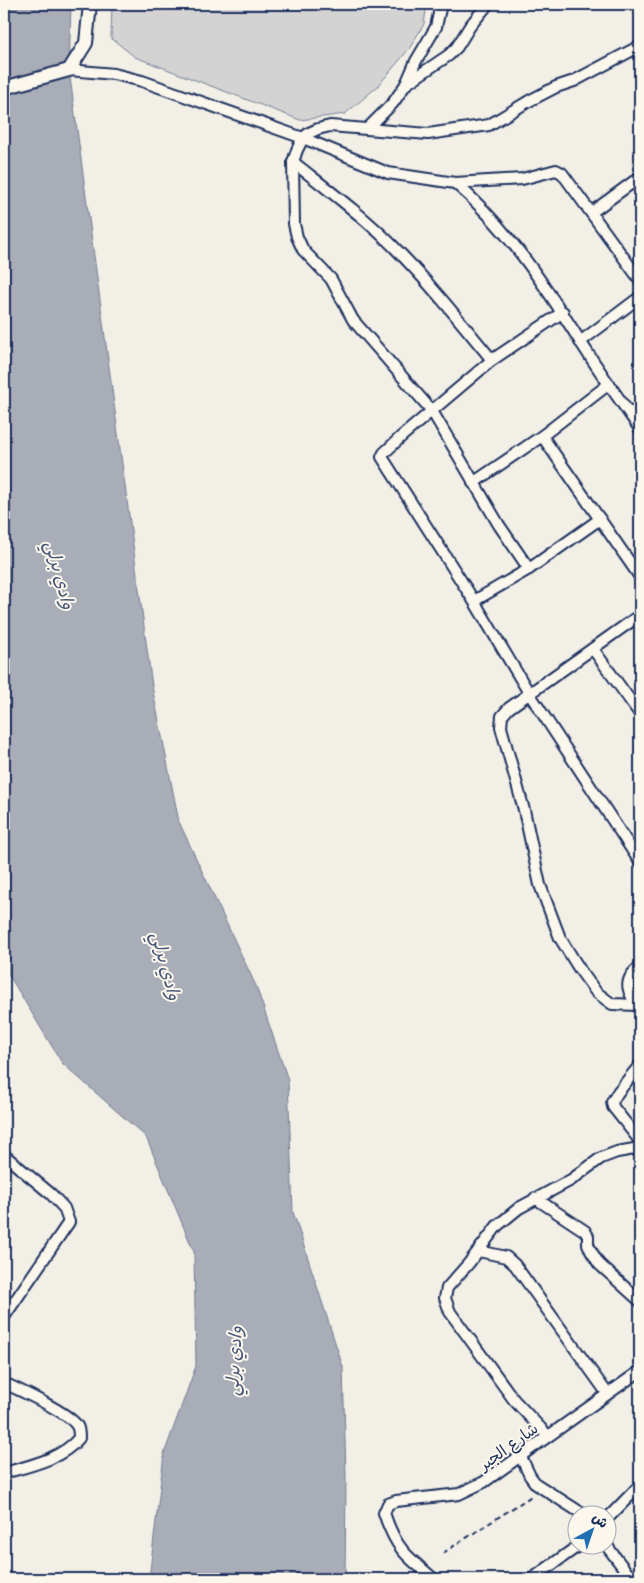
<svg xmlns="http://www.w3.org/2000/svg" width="644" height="1583" font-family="'Indie Flower','Playpen Sans Arabic',sans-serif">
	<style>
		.green { fill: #d2d3d2; stroke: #768198 }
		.water { fill: #a9adb7; stroke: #707b93 }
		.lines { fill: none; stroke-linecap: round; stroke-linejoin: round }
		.minor-casing { stroke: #1b2f5e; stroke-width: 14 }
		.tertiary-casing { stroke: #1b2f5e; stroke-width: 16 }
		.path { stroke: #1b2f5e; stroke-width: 2; stroke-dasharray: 5 4; stroke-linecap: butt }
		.minor { stroke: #fbf7ec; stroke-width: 10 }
		.tertiary { stroke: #fbf7ec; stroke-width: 12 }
		.labels { text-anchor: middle; stroke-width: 4; stroke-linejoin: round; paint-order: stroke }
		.street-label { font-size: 16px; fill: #1b2f5e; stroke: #fbf7ec }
		.water-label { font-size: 18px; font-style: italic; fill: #465579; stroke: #fbf7ec }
	</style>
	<rect width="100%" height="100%" fill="#f2efe6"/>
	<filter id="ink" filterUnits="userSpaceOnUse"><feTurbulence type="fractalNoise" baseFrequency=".02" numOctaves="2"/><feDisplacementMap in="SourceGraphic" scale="10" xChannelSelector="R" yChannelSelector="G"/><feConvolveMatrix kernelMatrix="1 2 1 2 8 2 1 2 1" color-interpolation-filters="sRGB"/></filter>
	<g filter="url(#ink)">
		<polygon class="green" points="112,4 427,4 424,24 409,49 377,87 345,114 300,120 135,57 111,38"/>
		<polygon class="water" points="4,4 71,4 69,70 152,686 179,822 256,986 288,1080 293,1212 343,1367 346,1476 345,1579 149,1579 164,1454 196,1366 194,1252 146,1137 62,1063 4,967"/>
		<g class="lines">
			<g class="minor-casing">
				<g id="minor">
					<polyline points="69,70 114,74 142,81 303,138 388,173 455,183 522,179 556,170 562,173 640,280"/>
					<polyline points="406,84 449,55 457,47 470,26 488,4"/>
					<polyline points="367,129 393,103 406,84 416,61 436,27 441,4"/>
					<path d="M293 162C327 189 362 215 392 245 428 281 460 321 492 360"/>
					<path d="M455 183C506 226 544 284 580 341 599 371 620 400 640 429"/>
					<polyline points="592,212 640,177"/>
					<polyline points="563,312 492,360 402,436 384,453 382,457 474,601 529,693 640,862"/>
					<polyline points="580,342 640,297"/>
					<polyline points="630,414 640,407"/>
					<polyline points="542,436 640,577"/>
					<polyline points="473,483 542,436 609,384"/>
					<polyline points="529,569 499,525 432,411 353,320 331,279 303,250 297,237 294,224 293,162 297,150 303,138 309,133 318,129 330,126 428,134 489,125 529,101 556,87 574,81 640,46"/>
					<polyline points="474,601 529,569 600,519"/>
					<polyline points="593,649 640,714"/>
					<path d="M640 967C621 981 628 993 640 1010"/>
					<polyline points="637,1005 612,1004 596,992 580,970 560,938 540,885 524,810 501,727 502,716 509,708 640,615"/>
					<polyline points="640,1065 618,1092 612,1102 613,1107 640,1141"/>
					<polyline points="4,1155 51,1194 64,1208 69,1222 4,1317"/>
					<polyline points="535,1198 585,1231 588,1236 588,1244 591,1251 599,1264 640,1301"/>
					<polyline points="479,1251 506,1257 515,1265 607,1393"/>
					<path d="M4 1383C19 1390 70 1413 77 1426 79 1429 79 1434 79 1438 62 1459 29 1466 4 1473"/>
					<polyline points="548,1436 514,1400 450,1312 445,1298 447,1288 469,1263 497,1226 519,1208 571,1180 601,1158 617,1152 640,1148"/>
					<polyline points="521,1457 530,1476 536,1484 586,1516"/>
					<polyline points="606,1520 640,1485"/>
					<polyline points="606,1542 609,1549 632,1579"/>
					<path d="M434 1579C406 1556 396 1549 384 1513L388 1504 396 1501 459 1494 484 1482 640 1371"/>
					<polyline points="532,1579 578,1546"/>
				</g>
			</g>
			<g class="tertiary-casing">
				<polyline id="tertiary" points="4,88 69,70 86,43 90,4"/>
			</g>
			<polyline class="path" points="443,1553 533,1495"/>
			<use href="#minor" class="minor"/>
			<use href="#tertiary" class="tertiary"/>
		</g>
	</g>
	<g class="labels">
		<g class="street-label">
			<text transform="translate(508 1446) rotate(-36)" y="6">شارع الجير</text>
		</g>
		<g class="water-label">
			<text transform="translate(60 575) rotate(75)" y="6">وادي برلي</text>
			<text transform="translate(166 966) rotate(75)" y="6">وادي برلي</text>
			<text transform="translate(234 1361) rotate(-87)" y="6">وادي برلي</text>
		</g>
	</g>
	<rect width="644" height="1583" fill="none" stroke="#fbf7ec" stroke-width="20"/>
	<rect x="10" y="10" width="624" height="1563" fill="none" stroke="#1b2f5e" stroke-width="2" filter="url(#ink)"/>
	<g transform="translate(592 1530) rotate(40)"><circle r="24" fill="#fbf7ec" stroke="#a1a7b3"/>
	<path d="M0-4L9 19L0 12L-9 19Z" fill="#1f6fb2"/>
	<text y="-8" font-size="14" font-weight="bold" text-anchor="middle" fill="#1b2f5e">ش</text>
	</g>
</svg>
